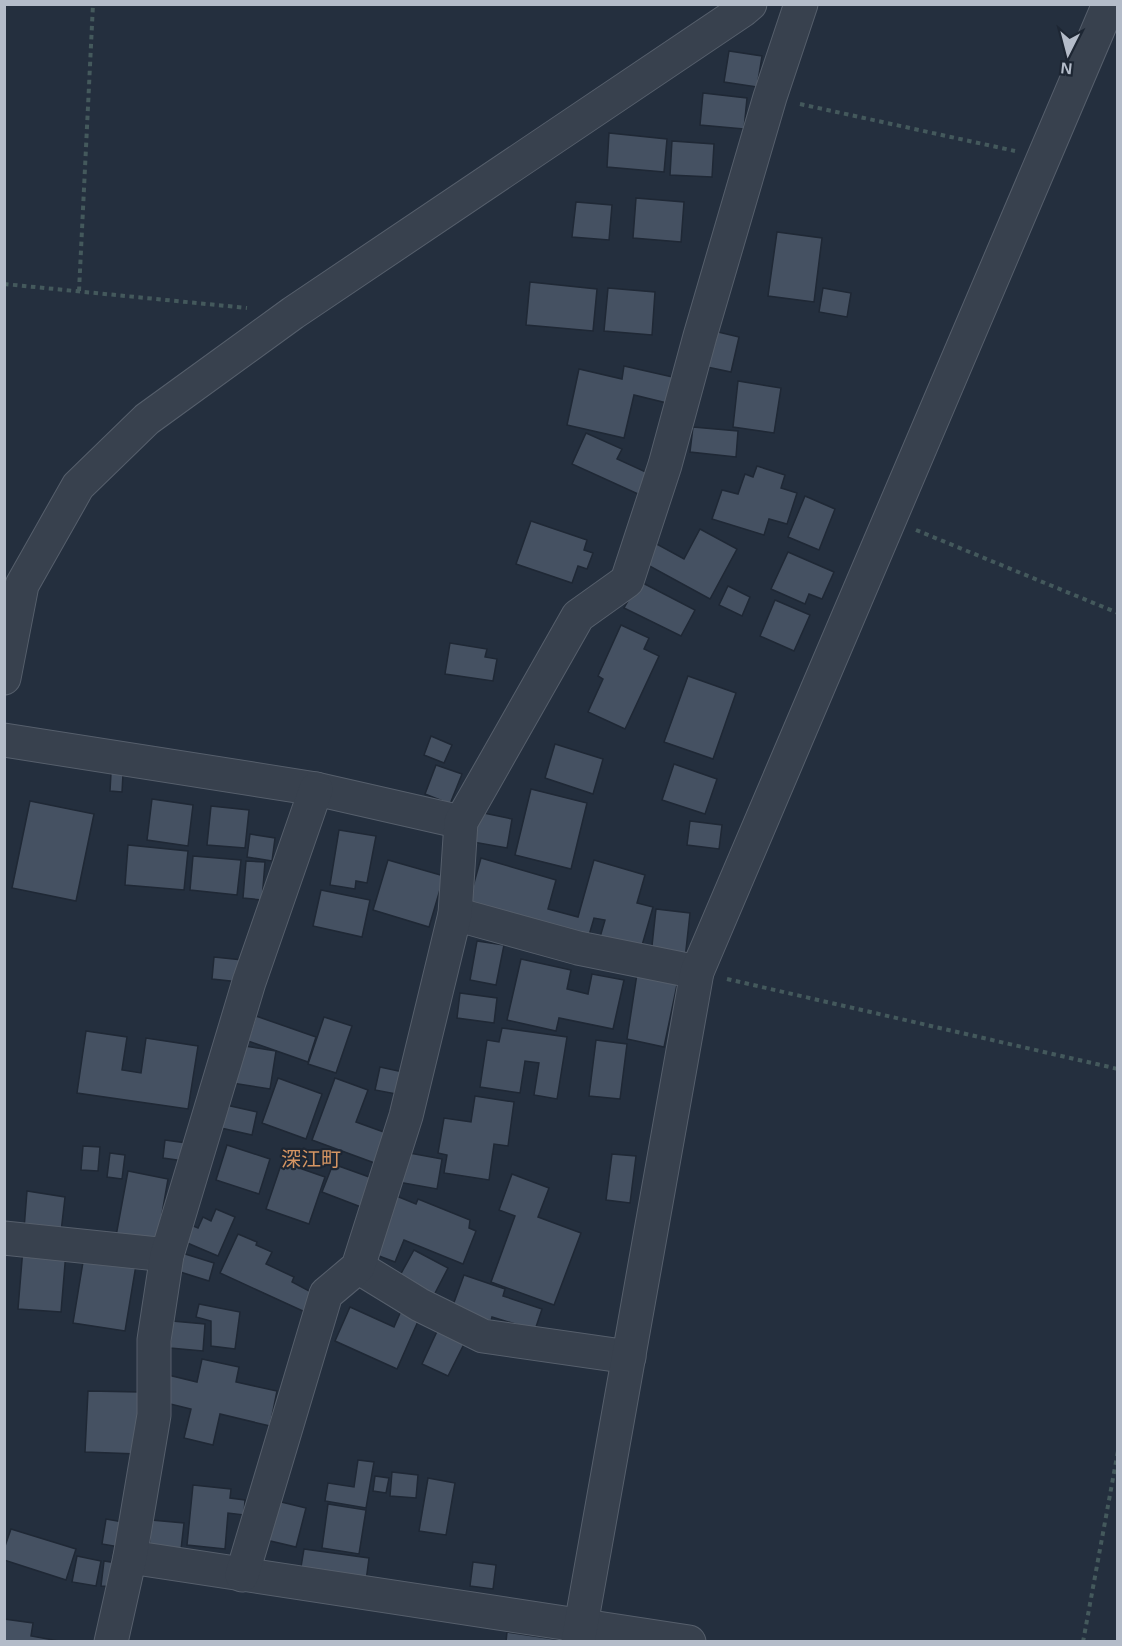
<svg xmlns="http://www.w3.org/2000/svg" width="1122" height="1646" font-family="Helvetica,'Noto Sans JP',sans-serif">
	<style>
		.building { fill: #455162; stroke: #1f2835; stroke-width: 1.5 }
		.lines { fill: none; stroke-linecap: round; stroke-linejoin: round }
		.minor-casing { stroke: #565f6c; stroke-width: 35 }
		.path { stroke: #44595c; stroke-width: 4; stroke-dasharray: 4.5 4.5; stroke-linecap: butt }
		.minor { stroke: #38414e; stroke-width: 33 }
		.labels { text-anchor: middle; stroke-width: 4.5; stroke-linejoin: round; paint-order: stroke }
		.quarter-label { font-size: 20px; fill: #d59563; stroke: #1d2633 }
	</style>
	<rect width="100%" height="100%" fill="#242f3e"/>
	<g class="building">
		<polygon points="729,51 762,56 757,87 724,82"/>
		<polygon points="703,93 747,98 744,129 700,125"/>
		<polygon points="609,133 667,139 664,172 607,167"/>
		<polygon points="672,141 714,144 712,177 670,175"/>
		<polygon points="636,198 684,202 681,242 633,238"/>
		<polygon points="576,202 612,205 609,240 572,237"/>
		<polygon points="777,232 822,238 814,302 768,296"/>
		<polygon points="530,282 597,289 593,331 526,325"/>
		<polygon points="608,288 655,292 652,335 604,331"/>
		<polygon points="823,288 851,293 847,317 819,312"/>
		<polygon points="714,331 739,337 731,372 707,367"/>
		<polygon points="624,366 677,378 671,404 634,395 624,438 567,425 579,369 622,379"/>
		<polygon points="738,381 781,388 774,433 733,427"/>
		<polygon points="693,427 738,431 736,457 690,452"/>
		<polygon points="586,433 622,449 617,459 648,473 638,494 572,464"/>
		<polygon points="757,466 785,475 781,488 797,493 787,524 769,519 764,535 712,519 722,490 738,494 745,474 753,477"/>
		<polygon points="805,496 835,509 819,550 788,537"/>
		<polygon points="531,521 587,540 584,550 593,553 587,569 578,566 572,583 516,564"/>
		<polygon points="700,529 737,549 710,599 644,563 655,543 684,559"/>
		<polygon points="788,552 834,572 822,599 809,594 805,604 771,589"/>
		<polygon points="639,581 695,610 681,636 624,608"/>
		<polygon points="728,586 750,597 742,616 719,605"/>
		<polygon points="775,600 810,615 794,651 760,636"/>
		<polygon points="621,625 649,638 644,649 659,656 625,729 588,712 603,679 598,676"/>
		<polygon points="450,643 487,649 485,657 497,659 493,681 445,674"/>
		<polygon points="688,676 736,693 713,759 664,742"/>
		<polygon points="431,736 452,745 444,763 424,755"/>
		<polygon points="555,744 603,759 593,794 545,778"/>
		<polygon points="674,764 717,779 705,814 662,800"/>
		<polygon points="436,765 462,774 450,804 425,794"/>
		<polygon points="111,773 123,774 122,792 110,791"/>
		<polygon points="531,789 587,803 571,869 515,855"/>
		<polygon points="152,799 193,805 188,846 147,840"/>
		<polygon points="30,801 94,814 76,901 12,888"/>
		<polygon points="211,806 249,810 245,848 207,845"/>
		<polygon points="479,812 512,819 507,848 473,842"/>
		<polygon points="690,821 722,825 719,849 687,845"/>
		<polygon points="339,830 376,836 367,883 356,881 355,889 330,885"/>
		<polygon points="250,834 275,838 272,861 247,857"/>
		<polygon points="128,845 188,851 184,890 125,885"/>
		<polygon points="193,856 241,860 237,895 190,890"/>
		<polygon points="481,858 556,880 548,909 578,917 594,860 645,875 637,903 653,907 639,956 598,944 605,920 594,918 587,942 467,908"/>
		<polygon points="388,860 444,876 429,927 373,910"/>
		<polygon points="246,861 265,862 262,900 243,898"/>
		<polygon points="321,890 370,900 362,937 313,926"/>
		<polygon points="656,909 690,913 685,959 651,955"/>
		<polygon points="477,941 504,945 496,985 470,980"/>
		<polygon points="214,957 243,960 240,982 212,979"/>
		<polygon points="521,959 571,970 567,989 588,994 592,974 624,980 613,1029 559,1018 556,1031 507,1020"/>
		<polygon points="637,974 678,980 664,1047 627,1039"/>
		<polygon points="460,993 497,998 494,1023 457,1018"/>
		<polygon points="256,1016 316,1037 308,1062 248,1041"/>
		<polygon points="324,1017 352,1026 336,1073 308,1064"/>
		<polygon points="502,1028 567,1037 557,1099 534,1095 539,1063 525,1061 520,1093 480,1087 487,1040 499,1042"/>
		<polygon points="86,1031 127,1037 122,1070 141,1073 146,1038 198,1046 188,1109 77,1093"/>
		<polygon points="596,1040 627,1044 620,1099 589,1096"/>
		<polygon points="238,1045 276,1051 270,1089 232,1083"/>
		<polygon points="380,1067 403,1072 396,1094 375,1090"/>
		<polygon points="278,1078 322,1094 306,1139 262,1123"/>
		<polygon points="335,1078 368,1090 356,1122 392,1135 380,1165 312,1140"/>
		<polygon points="475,1096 514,1102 508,1146 494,1144 489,1180 444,1173 447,1155 438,1153 444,1118 471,1122"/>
		<polygon points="226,1105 257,1112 252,1135 221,1128"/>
		<polygon points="165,1140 194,1144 191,1162 163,1158"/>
		<polygon points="227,1145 270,1159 259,1194 216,1180"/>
		<polygon points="83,1146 100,1147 98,1171 81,1170"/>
		<polygon points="404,1152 442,1159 437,1189 398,1182"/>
		<polygon points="110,1153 125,1155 122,1179 107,1177"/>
		<polygon points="612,1154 636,1156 630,1203 606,1200"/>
		<polygon points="282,1162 325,1177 309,1224 266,1209"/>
		<polygon points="333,1164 372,1178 361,1207 322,1192"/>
		<polygon points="128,1171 168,1179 157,1243 116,1236"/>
		<polygon points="512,1174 549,1188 538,1217 581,1233 554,1305 491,1282 515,1216 499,1210"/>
		<polygon points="27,1191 65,1197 61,1232 24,1229"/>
		<polygon points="394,1195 416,1204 418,1199 470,1220 469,1228 476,1231 463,1264 404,1240 395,1262 371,1253"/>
		<polygon points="216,1209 235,1217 218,1256 185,1242 191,1225 198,1228 203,1217 211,1221"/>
		<polygon points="238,1234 257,1242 256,1245 272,1252 266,1264 294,1277 292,1282 313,1293 305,1312 220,1273"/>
		<polygon points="23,1248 66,1252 61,1312 18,1309"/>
		<polygon points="414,1250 448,1268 433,1297 398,1279"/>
		<polygon points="182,1253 214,1263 209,1281 177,1271"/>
		<polygon points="84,1256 136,1265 125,1331 73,1323"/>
		<polygon points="464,1275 505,1289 503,1296 542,1309 535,1330 492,1317 491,1321 452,1308"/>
		<polygon points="199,1304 240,1312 235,1349 211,1346 211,1321 196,1317"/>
		<polygon points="350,1307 394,1327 401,1311 419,1319 397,1369 335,1341"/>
		<polygon points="172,1321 205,1324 203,1351 170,1348"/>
		<polygon points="439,1327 466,1340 448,1376 422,1364"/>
		<polygon points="202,1359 239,1367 236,1382 277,1391 270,1426 220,1414 213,1445 184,1438 191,1409 162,1402 168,1375 197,1382"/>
		<polygon points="88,1391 140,1392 138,1454 85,1452"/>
		<polygon points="358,1460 374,1462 366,1508 325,1501 328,1483 354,1487"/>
		<polygon points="392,1472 418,1475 416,1498 390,1496"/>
		<polygon points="375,1476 389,1478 386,1493 373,1491"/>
		<polygon points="428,1478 455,1483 446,1535 419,1531"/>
		<polygon points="193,1485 231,1489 230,1498 245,1500 244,1515 228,1513 225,1549 187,1545"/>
		<polygon points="273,1500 306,1508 296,1547 262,1539"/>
		<polygon points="328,1504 366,1510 359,1554 322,1548"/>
		<polygon points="106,1519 129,1523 125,1548 102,1544"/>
		<polygon points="151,1520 184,1523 180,1558 149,1553"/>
		<polygon points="11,1529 76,1549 66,1580 4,1560 4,1549"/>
		<polygon points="304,1549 369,1558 366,1581 300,1573"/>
		<polygon points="77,1556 101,1561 96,1586 72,1582"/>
		<polygon points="104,1561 117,1563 114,1587 101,1586"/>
		<polygon points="473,1562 496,1565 493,1589 470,1586"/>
		<polygon points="4,1619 33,1623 31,1636 64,1642 4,1642"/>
		<polygon points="507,1632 561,1640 560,1642 506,1642"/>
	</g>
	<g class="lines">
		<g class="minor-casing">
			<g id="minor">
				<polyline points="4,678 22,585 78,486 147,419 293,313 743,10 750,4"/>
				<polyline points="4,740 316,789 461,822"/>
				<polyline points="455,914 578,948 697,972"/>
				<polyline points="4,1238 167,1255"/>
				<polyline points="358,1267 420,1305 483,1336 629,1357"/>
				<polyline points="130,1557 689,1642"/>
				<polyline points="242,1575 326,1294 358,1267 406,1116 455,914 461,822 578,616 627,581 665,465 700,336 770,97 801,4"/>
				<polyline points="111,1642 130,1557 154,1415 154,1340 167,1255 249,982 316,789"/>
				<polyline points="578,1642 697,972 1109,4"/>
			</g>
		</g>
		<g class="path">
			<polyline points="800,104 1015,151"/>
			<polyline points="4,284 247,308"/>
			<polyline points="79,291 93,4"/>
			<polyline points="916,530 1118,613"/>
			<polyline points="727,979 1118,1069"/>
			<polyline points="1083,1642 1118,1451"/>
		</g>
		<use href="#minor" class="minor"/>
	</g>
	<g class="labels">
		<g class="quarter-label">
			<text x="311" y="1166">深江町</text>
		</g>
	</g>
	<rect width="1122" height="1646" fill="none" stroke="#b4bcc9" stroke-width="12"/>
	<g transform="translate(1068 54) rotate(186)" stroke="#1d2633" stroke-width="4.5" paint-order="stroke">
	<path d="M0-4.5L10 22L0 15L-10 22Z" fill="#b4bcc9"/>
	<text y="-9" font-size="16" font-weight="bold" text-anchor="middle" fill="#b4bcc9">N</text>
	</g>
</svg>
